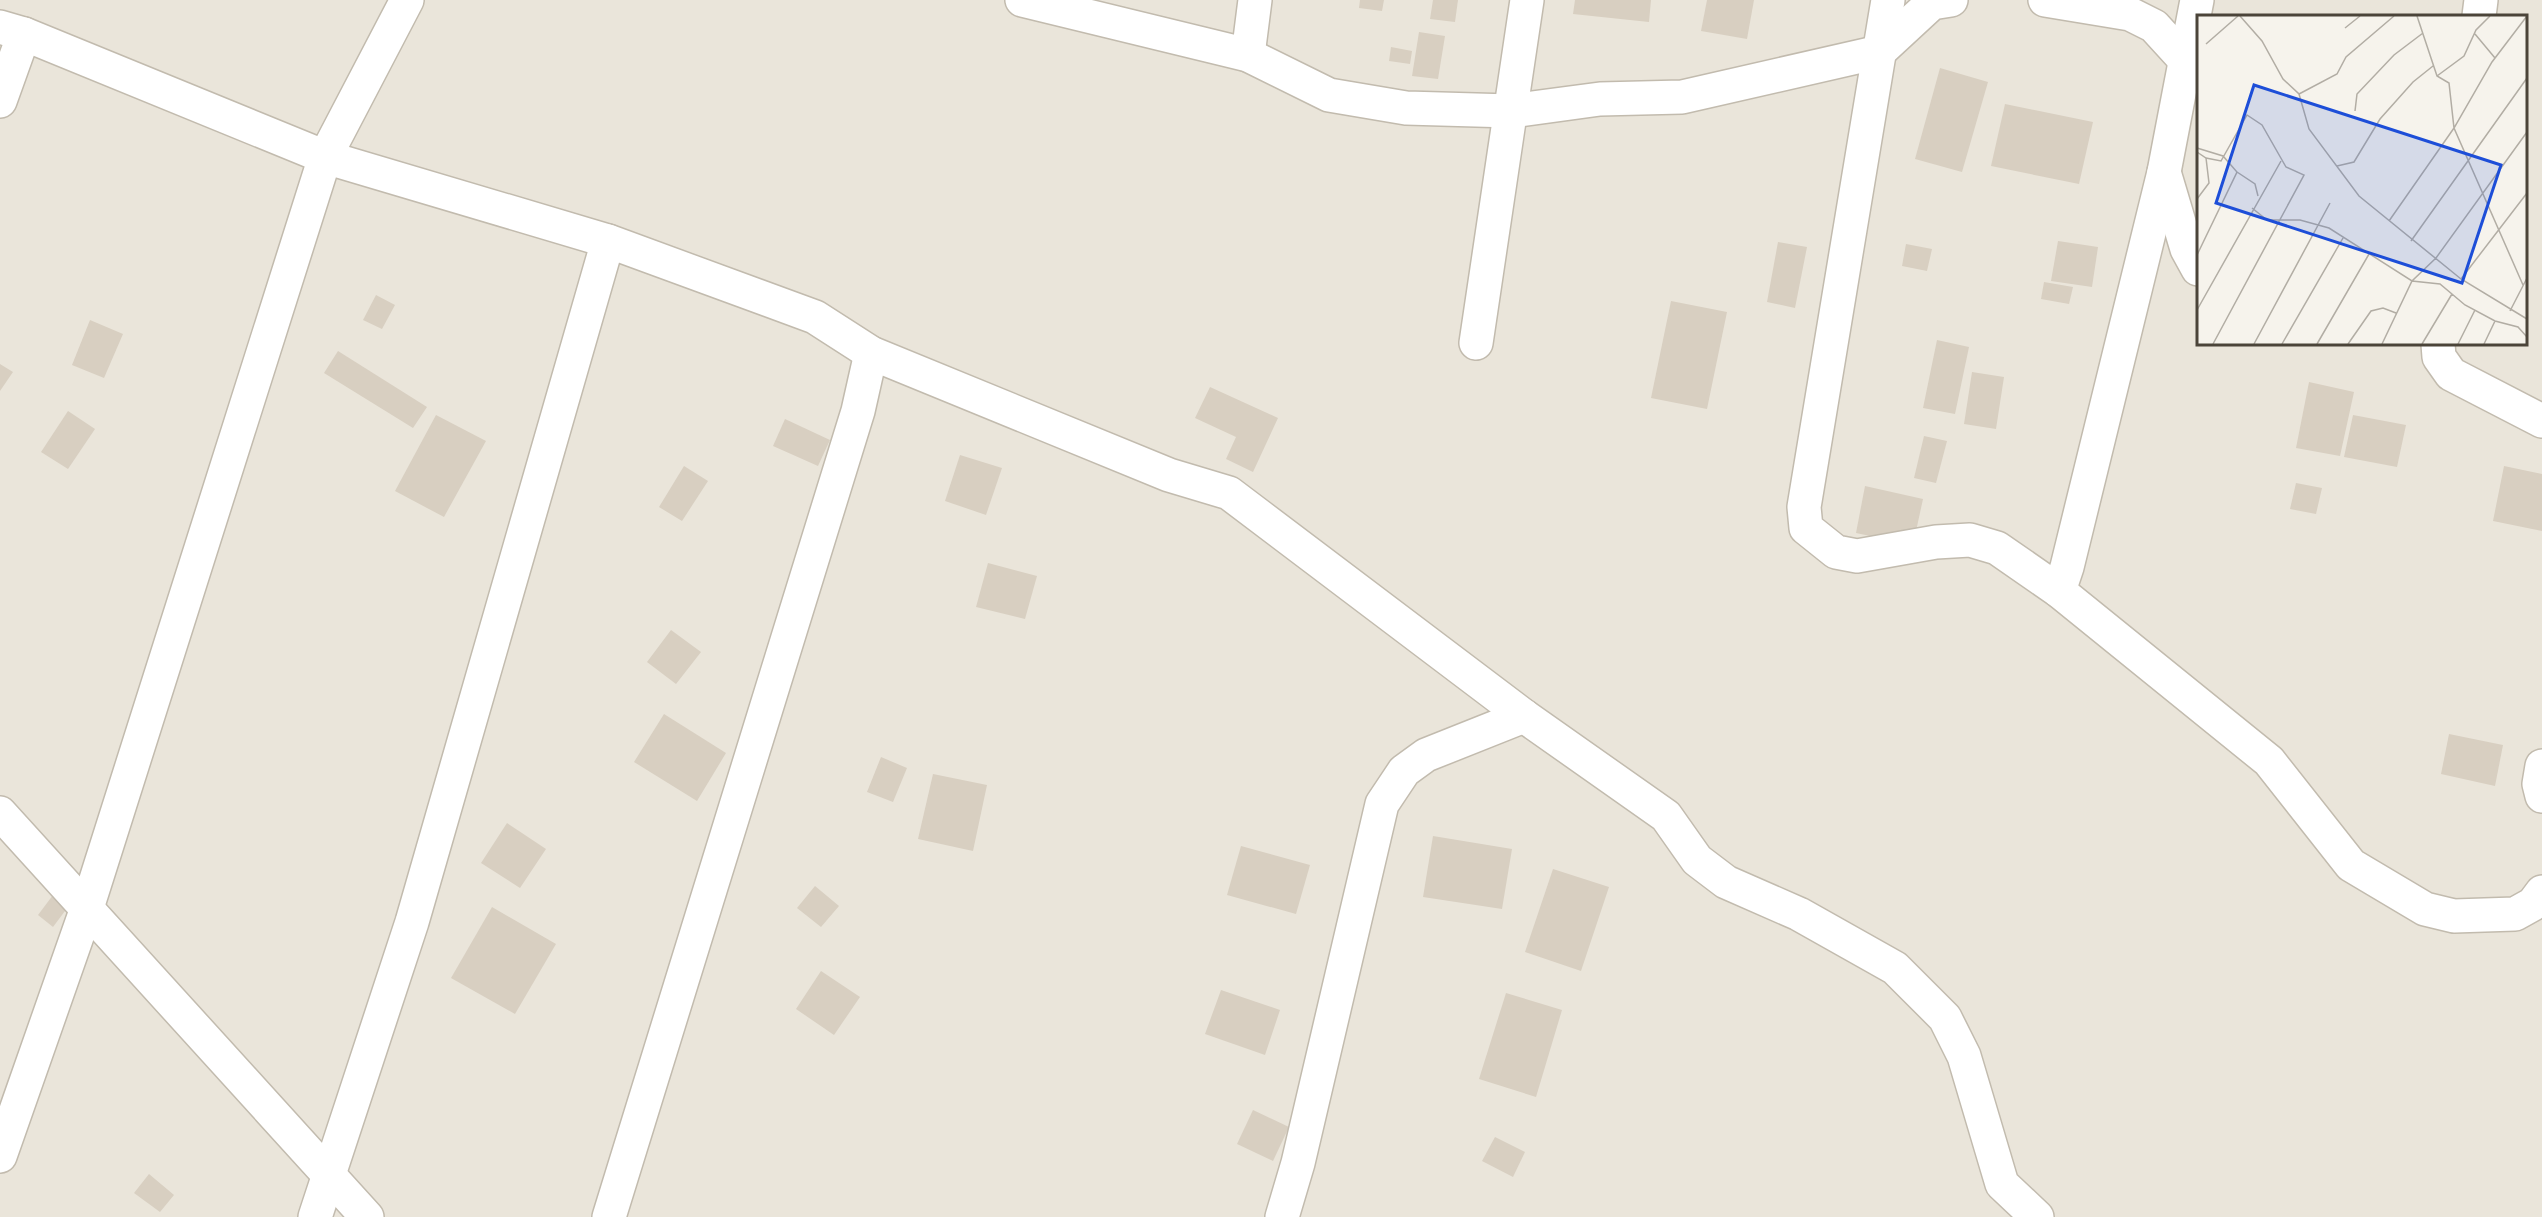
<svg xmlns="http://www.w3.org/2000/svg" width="2542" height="1217" font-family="'DM Sans',sans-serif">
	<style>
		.residential { fill: #eae5da; fill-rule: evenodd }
		.building { fill: #d8cfc1 }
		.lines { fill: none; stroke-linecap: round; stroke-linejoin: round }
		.street-casing { stroke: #c2bbae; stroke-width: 36 }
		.street { stroke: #fff; stroke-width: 33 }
		.inset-road { fill: none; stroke: #b2ada4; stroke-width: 1.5 }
		.view { fill: #1d4ed8; fill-opacity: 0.15; stroke: #1d4ed8; stroke-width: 3 }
		.inset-edge { fill: none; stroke: #4b4439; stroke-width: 3 }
	</style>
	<rect width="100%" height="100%" fill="#f6f3ec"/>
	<path class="residential" d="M0 0H2542V1217H0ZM2198 16H2526V344H2198Z"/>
	<g class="building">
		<polygon points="1360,0 1384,0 1382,11 1359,8"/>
		<polygon points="1433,0 1458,0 1455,22 1430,19"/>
		<polygon points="1575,0 1651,0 1649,22 1573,14"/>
		<polygon points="1707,0 1754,0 1747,39 1701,31"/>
		<polygon points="1419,32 1445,36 1438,79 1412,76"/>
		<polygon points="1391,47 1412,51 1410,64 1389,61"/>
		<polygon points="1940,68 1988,82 1962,172 1915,159"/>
		<polygon points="2005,104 2093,122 2079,184 1991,166"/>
		<polygon points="2058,241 2098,247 2092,287 2051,281"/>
		<polygon points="1778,242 1807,247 1795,308 1767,302"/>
		<polygon points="1906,244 1932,249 1927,271 1902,266"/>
		<polygon points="2044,282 2073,287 2069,304 2041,299"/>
		<polygon points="376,295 395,305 382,329 363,320"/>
		<polygon points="1671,301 1727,312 1707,409 1651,398"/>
		<polygon points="90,320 123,334 104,378 72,365"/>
		<polygon points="1937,340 1969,347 1955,414 1923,408"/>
		<polygon points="338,351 427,407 413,428 324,373"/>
		<polygon points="0,364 13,372 0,391"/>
		<polygon points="1972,372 2004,377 1996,429 1964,424"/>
		<polygon points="2309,382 2354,392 2340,456 2296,448"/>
		<polygon points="1210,387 1278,418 1253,472 1226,459 1236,437 1195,418"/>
		<polygon points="68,411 95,429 68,469 41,452"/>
		<polygon points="436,415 486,441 444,517 395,491"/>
		<polygon points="2353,415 2406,425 2397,467 2344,457"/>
		<polygon points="785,419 830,440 818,466 773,446"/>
		<polygon points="1924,436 1947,441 1936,483 1914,478"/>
		<polygon points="960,455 1002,468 986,515 945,501"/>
		<polygon points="684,466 708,481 682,521 659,507"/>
		<polygon points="2504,466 2542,474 2542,531 2493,521"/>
		<polygon points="2296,483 2322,488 2316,514 2290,509"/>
		<polygon points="1865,486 1923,499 1913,545 1856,533"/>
		<polygon points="988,563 1037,576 1025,619 976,607"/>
		<polygon points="671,630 701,652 676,684 647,662"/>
		<polygon points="664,714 726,753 697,801 634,762"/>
		<polygon points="2449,734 2503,745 2495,786 2441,774"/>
		<polygon points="881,757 907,768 893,802 867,792"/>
		<polygon points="933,774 987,785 973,851 918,839"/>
		<polygon points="507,823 546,849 520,888 481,863"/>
		<polygon points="1433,836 1512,849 1502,909 1423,897"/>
		<polygon points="1241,846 1310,865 1296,914 1227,895"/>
		<polygon points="1553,869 1609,887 1581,971 1525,952"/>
		<polygon points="815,886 839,906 821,927 797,908"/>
		<polygon points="53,895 68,907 53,927 38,915"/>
		<polygon points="492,907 556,944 515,1014 451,978"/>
		<polygon points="821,971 860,997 834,1035 796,1009"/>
		<polygon points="1221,990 1280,1010 1265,1055 1205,1034"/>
		<polygon points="1506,993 1562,1010 1536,1097 1479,1079"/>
		<polygon points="1253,1110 1289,1127 1273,1161 1237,1144"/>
		<polygon points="1495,1137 1525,1152 1513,1177 1482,1161"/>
		<polygon points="149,1174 174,1195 160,1212 134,1193"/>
	</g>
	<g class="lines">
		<g class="street-casing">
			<g id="street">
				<polyline points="1022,0 1248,55 1329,95 1406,108 1511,111 1600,99 1682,97 1879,52 1932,3 1951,0"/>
				<polyline points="1888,0 1804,507 1806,528 1836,552 1857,556 1936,542 1970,540 1997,548 2059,591 2269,761 2351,865 2425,909 2454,916 2515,914 2533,904 2542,892"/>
				<polyline points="2045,0 2130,14 2154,26 2186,61"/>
				<polyline points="2479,16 2481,0"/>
				<polyline points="0,27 24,34 325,157 608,241 815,317 871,353 1169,475 1229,493 1524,716 1666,816 1697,860 1726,882 1799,914 1895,968 1945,1018 1964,1056 2002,1184 2037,1217"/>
				<polyline points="1248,55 1255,0"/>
				<polyline points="0,101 24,34"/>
				<polyline points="2164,172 2187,249 2198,269"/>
				<polyline points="1476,343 1527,0"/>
				<polyline points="2438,344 2439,357 2451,374 2542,421"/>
				<polyline points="2059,591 2067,567 2164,172 2197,0"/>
				<polyline points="2542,766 2539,784 2542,796"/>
				<polyline points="0,813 367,1217"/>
				<polyline points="0,1156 87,908 325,157 407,0"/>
				<polyline points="315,1217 412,922 608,241"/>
				<polyline points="609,1217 858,411 871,353"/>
				<polyline points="1282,1217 1298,1163 1382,804 1404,771 1426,755 1524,716"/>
			</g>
		</g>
		<use href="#street" class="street"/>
	</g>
	<g transform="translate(2197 15)">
		<rect width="330" height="330" fill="#f6f3ec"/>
		<path class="inset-road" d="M43 1 65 26 86 64 102 79 112 114 162 181 264 264 330 304M220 1 240 61 252 68 257 113 326 270M148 13 163 1M278 19 298 43M9 29 41 1M240 61 267 41 279 15 293 1M102 79 140 59 149 42 197 1M158 96 160 79 197 40 226 18M0 133 26 141 40 157 0 240M0 137 9 143 24 146 50 100 65 110 89 152 107 160 16 329M140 151 157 147 183 104 216 67 236 51M40 157 58 169 61 181M0 184 12 168 9 143M55 193 70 205H103L132 213 215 266 243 269 268 290 298 306 321 312 330 322M192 206 257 113 295 47 330 1M214 226 330 63M264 264 330 178M0 295 84 146M313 296 330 263M57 329 133 188M85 329 146 223M120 329 172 239M151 329 174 296 186 293 199 298M185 329 215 266 239 243 330 117M225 329 255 279M261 329 278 295M287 329 298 306"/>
		<path class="view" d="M57 70 304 150 265 268 19 188Z"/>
		<rect width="330" height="330" class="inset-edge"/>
	</g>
</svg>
